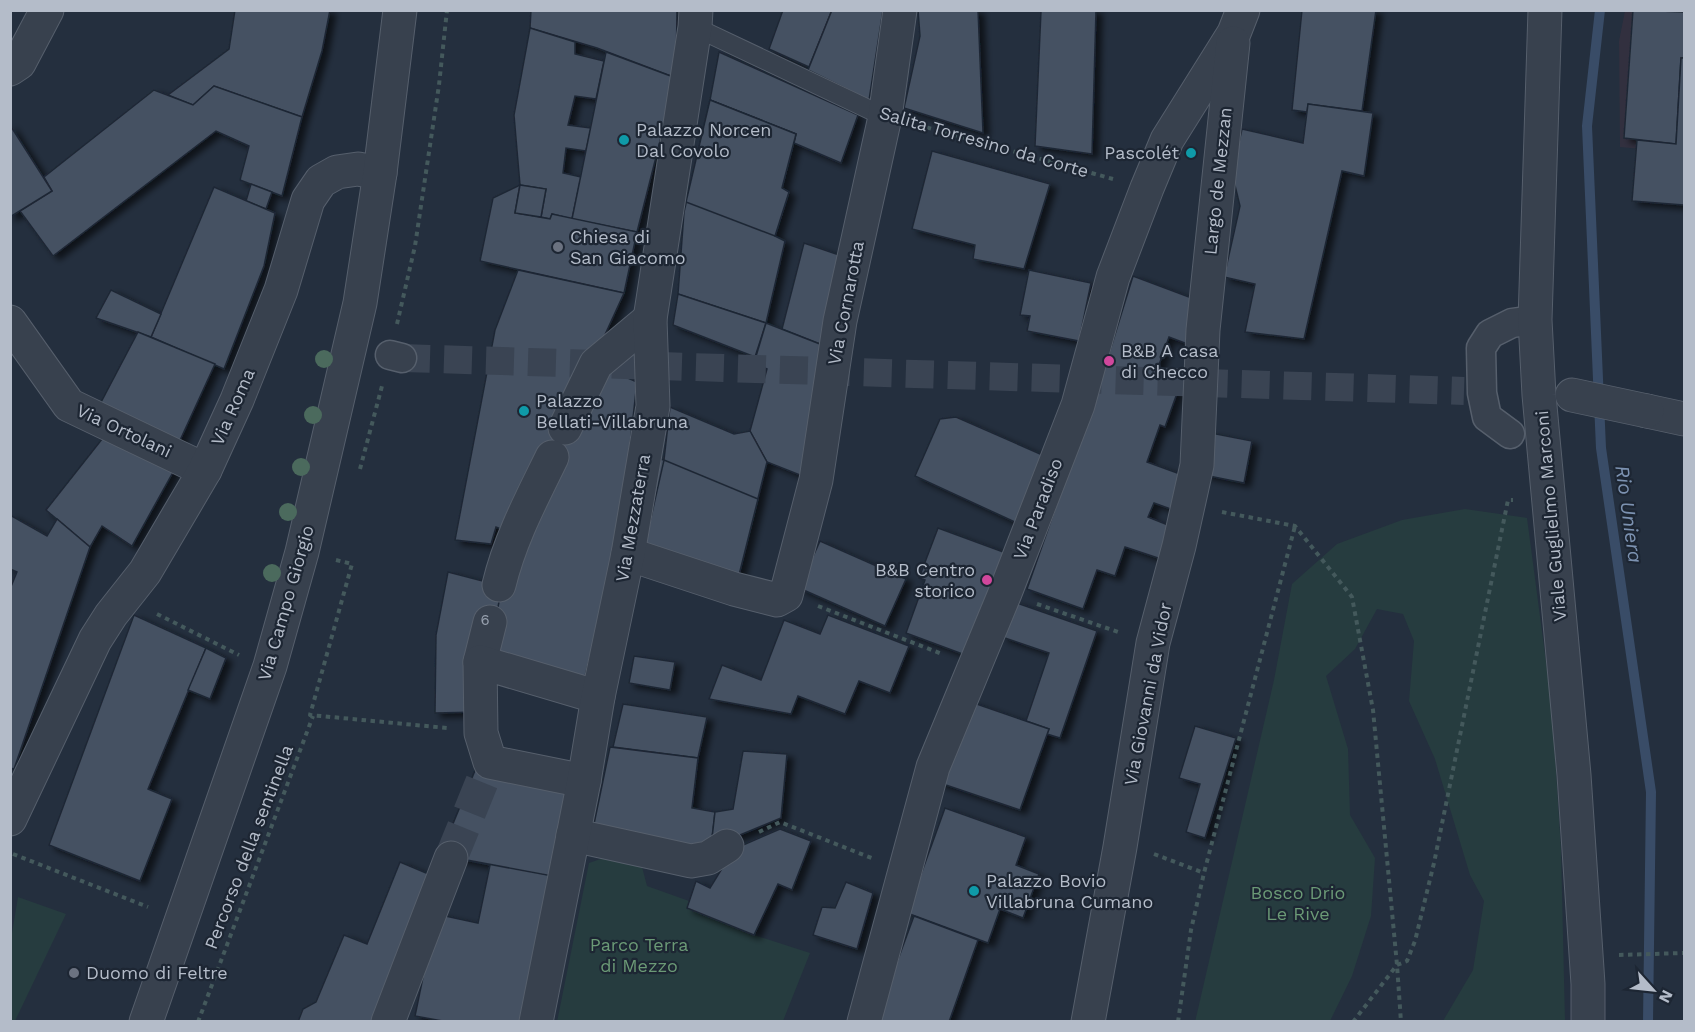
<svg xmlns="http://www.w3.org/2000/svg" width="1695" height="1032" font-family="'Work Sans',sans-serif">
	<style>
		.medical { fill: #32303f }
		.green { fill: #263c3f }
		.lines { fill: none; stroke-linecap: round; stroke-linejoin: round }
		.stream { stroke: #394c67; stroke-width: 10 }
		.building { fill: #455162; stroke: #1f2835; stroke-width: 1.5; filter: url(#shadow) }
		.pedestrian-tunnel { stroke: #3a4453; stroke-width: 28; stroke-dasharray: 28 14; stroke-linecap: butt }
		.minor-tunnel { stroke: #3a4453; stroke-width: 33; stroke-dasharray: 33 16; stroke-linecap: butt }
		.service-casing { stroke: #565f6c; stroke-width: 20 }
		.pedestrian-casing { stroke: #565f6c; stroke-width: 31 }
		.minor-casing { stroke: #565f6c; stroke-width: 35 }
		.tertiary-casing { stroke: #565f6c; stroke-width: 35 }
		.path { stroke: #44595c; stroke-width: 4; stroke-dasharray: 4.5 4.5; stroke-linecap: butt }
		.service { stroke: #38414e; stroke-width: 18 }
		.pedestrian { stroke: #38414e; stroke-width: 28 }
		.minor { stroke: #38414e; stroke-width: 33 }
		.tertiary { stroke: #38414e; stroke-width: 33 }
		.tree { fill: #4b6a5d }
		.culture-dot { fill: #0f9aa8; stroke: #1d2633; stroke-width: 2 }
		.worship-dot { fill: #6b7280; stroke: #1d2633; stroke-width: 2 }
		.hotel-dot { fill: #d1479c; stroke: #1d2633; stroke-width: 2 }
		.labels { text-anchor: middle; stroke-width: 4.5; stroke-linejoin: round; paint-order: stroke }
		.number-label { font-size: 15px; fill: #98a1af }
		.poi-label { font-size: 18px; fill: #b4bcc9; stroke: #1d2633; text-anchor: start }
		.street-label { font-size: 18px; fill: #b4bcc9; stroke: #1d2633 }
		.park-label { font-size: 18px; fill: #6b9a76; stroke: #1d2633 }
		.water-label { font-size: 20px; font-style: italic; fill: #7c92b1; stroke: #1d2633 }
	</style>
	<defs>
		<filter id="shadow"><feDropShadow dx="6" dy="4" stdDeviation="3" flood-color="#0009"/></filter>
	</defs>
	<rect width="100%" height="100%" fill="#242f3e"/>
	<polygon class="medical" points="1625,11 1684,11 1684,153 1620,147 1619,41"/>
	<g class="green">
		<polygon points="1465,509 1527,518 1552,707 1561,850 1565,1021 1443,1021 1473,970 1484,901 1470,875 1435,759 1409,701 1414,641 1403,614 1377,609 1355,649 1326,676 1348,749 1350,815 1375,858 1371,916 1352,976 1330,1021 1195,1022 1274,680 1292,584 1337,544 1402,520"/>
		<polygon points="612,855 642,867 647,886 689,901 754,935 810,953 783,1021 557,1022 589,863"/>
		<polygon points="18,897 66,914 15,1021 11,1021 11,939"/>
	</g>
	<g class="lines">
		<polyline class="stream" points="1600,10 1587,126 1601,448 1651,792 1648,1022"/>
	</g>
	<g class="building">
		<polygon points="235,10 330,10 322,51 302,117 214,86 193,105 168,95 229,49"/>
		<polygon points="531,10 677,10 676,78 597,48 530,28"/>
		<polygon points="783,10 832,10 809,67 769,49"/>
		<polygon points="832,10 883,10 869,100 808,70"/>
		<polygon points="918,10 978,10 983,133 904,108 920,36"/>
		<polygon points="1096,10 1092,154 1035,146 1041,11"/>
		<polygon points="1302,10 1376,10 1362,111 1308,104 1307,112 1292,110"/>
		<polygon points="1633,10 1684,12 1684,58 1681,58 1676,144 1624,138"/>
		<polygon points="530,28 575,42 575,54 604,61 596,99 575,96 568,125 591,128 586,151 566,148 563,173 581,177 572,219 552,214 550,219 541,217 546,189 520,185 514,115"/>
		<polygon points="606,52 676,78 637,232 572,219"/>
		<polygon points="719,52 858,115 841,163 794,143 796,134 710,100"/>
		<polygon points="1681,58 1684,58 1684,205 1632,201 1637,140 1676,144"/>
		<polygon points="214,86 302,117 282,196 240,180 249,146 216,131 53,256 20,211 52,191 44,177 154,90 193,105"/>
		<polygon points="710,100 796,134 782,188 789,192 775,236 785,241 766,323 678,294 684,212"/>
		<polygon points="710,100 796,134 782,188 789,192 775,236 686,202"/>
		<polygon points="1308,104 1373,113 1364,176 1342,171 1304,339 1245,332 1255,284 1224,277 1240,206 1232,173 1242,129 1303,143"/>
		<polygon points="10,125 52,191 10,217"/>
		<polygon points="932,151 1050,184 1024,269 973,259 975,245 912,229"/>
		<polygon points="251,184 272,192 266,209 246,201"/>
		<polygon points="520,185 515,213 550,219 552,214 637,232 624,293 480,261 493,198"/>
		<polygon points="520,185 546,189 541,217 515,213"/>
		<polygon points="214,187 275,213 264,266 224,369 151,337"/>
		<polygon points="804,243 842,256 825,346 782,329"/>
		<polygon points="518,270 624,293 514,534 496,527 491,544 455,540 495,330"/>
		<polygon points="1029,270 1091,283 1079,341 1027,331 1030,316 1020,315"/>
		<polygon points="1133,276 1205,303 1190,345 1169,337 1156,373 1181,382 1165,427 1160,425 1147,462 1191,478 1179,512 1154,503 1148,517 1178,529 1167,561 1125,547 1115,576 1097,570 1083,609 1027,589 1105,367"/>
		<polygon points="111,290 161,314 151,337 96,318"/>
		<polygon points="678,294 766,323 755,357 673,325"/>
		<polygon points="766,323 825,346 805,477 767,462 750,431 767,369 754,363"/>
		<polygon points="138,332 215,364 176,449 98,408"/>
		<polygon points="596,364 637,382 611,571 518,535"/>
		<polygon points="600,366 637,382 621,525 611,571 582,689 484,660 502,586 549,455 562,427"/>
		<polygon points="670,407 734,434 750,431 767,462 738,579 644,543 657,459 664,460"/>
		<polygon points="956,417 1047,457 1017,523 915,476 940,419"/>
		<polygon points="110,429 177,465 132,546 102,526 90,547 46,510"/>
		<polygon points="1211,433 1252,441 1244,483 1204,475"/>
		<polygon points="664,460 758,499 738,579 645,544"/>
		<polygon points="10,515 47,536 57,519 90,547 14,769 10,768 10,589 17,572 10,569"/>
		<polygon points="938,528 1006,553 968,656 906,633 925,580 919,578"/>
		<polygon points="820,541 906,579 885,626 799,588"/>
		<polygon points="448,572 502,586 478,712 435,713 436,635"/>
		<polygon points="1014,602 1097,631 1060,738 1047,734 1049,729 1026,721 1049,653 1002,637"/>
		<polygon points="134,615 206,648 148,789 172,799 140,881 49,845"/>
		<polygon points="828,615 909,646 890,693 859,681 845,714 798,696 791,714 709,699 722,665 761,680 784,620 820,634"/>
		<polygon points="206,648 226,658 210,699 188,690"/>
		<polygon points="634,656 675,662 670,690 629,683"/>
		<polygon points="965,700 1049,729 1020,810 937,782"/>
		<polygon points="623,704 707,717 698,758 613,747"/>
		<polygon points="1195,726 1236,738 1205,838 1186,832 1200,784 1179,778"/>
		<polygon points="610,747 698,758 692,808 715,812 711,847 700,851 594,824"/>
		<polygon points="743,751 787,754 781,818 711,847 715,812 733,809"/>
		<polygon points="479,761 571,781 520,1022 448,1022 415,1016 436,914 478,923 490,865 440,855"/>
		<polygon points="479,761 571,781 552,876 440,855"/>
		<polygon points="945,808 1026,837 1016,865 1039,874 1023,918 1000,909 988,943 907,913"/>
		<polygon points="780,829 811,841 792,890 778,884 754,935 687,908 696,881 710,888 734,849"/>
		<polygon points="400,862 438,878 380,1022 298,1022 303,1009 316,1002 344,935 367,944"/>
		<polygon points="846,882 873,893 857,949 813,935 822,907 835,908"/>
		<polygon points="914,916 978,940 949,1022 875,1022"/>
	</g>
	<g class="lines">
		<polyline class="pedestrian-tunnel" points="402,358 1464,391"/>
		<polyline class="minor-tunnel" points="451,858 490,762"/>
		<g class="service-casing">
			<polyline id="service" points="695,27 885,117"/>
		</g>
		<g class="pedestrian-casing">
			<g id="pedestrian">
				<polyline points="390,355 402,358"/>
				<polyline points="1510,434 1487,417 1482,393 1481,348 1490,334 1512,323 1535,320"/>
			</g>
		</g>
		<g class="minor-casing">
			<g id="minor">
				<polyline points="10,69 19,63 47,10"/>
				<polyline points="10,322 69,405 205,470"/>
				<polyline points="1647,411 1684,419"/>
				<polyline points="565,428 596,364 650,319"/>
				<polyline points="628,554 734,589 777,600 786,595 816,480 840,321 885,117 900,10"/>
				<path d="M499 585C510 539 532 498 552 457"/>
				<polyline points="480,662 490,622"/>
				<polyline points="584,781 490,762 481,733 480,662 598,697"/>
				<polyline points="10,819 95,640 111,615 145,572 205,470 237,400 281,290 308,200 321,181 337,172 358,169 380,173"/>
				<polyline points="573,835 691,861 708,858 727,846"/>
				<polyline points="388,1022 451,858"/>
				<polyline points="536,1022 584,781 598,697 628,554 653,406 650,319 695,27 696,10"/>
				<polyline points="864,1022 933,767 1005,593 1078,405 1113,277 1147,188 1167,140 1234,33 1243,10"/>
				<polyline points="1088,1022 1120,847 1153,643 1179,546 1197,465 1203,330 1233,43"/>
			</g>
		</g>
		<g class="tertiary-casing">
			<g id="tertiary">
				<polyline points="1545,10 1535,320 1539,395 1574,775 1588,984 1588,1022"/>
				<polyline points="1572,395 1647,411"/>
				<polyline points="146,1022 270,666 302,552 360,303 380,173 400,10"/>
			</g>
		</g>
		<g class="path">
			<polyline points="918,125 1113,179"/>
			<polyline points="397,324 415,246 439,85 447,10"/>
			<polyline points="360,469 382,386"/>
			<polyline points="1222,512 1295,526 1352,597 1373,710 1397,965 1401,1022"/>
			<polyline points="336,560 352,564 310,715 447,728"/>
			<polyline points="1037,604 1121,633"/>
			<polyline points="818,606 942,654"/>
			<polyline points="157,614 239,655"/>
			<polyline points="759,832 780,822 874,859"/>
			<polyline points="13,854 148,907"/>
			<polyline points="1154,854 1204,873"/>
			<polyline points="1619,955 1684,953"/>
			<polyline points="198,1022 313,716"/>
			<polyline points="1178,1022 1191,930 1204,873 1295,526"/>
			<polyline points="1353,1022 1397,965 1407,961 1415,941 1434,863 1508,500 1513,500"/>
		</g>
		<use href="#service" class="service"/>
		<use href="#pedestrian" class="pedestrian"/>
		<use href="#minor" class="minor"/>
		<use href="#tertiary" class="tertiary"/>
	</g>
	<g class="tree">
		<circle cx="324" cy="359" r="9"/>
		<circle cx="313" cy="415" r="9"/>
		<circle cx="301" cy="467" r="9"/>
		<circle cx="288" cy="512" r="9"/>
		<circle cx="272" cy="573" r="9"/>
	</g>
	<g class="culture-dot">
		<circle cx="624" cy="140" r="6"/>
		<circle cx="1191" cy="153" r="6"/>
		<circle cx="524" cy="411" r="6"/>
		<circle cx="974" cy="891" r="6"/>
	</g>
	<g class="worship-dot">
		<circle cx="558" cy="247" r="6"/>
		<circle cx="74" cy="973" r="6"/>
	</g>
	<g class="hotel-dot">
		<circle cx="1109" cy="361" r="6"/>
		<circle cx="987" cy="580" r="6"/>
	</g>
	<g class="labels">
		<g class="number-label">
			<text x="485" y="625">6</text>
		</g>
		<g class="poi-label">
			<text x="636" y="136">Palazzo Norcen<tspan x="636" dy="21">Dal Covolo</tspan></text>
			<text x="1179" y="159" text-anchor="end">Pascolét</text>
			<text x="570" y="243">Chiesa di<tspan x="570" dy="21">San Giacomo</tspan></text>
			<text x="1121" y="357">B&amp;B A casa<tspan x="1121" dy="21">di Checco</tspan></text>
			<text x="536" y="407">Palazzo<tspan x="536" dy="21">Bellati-Villabruna</tspan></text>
			<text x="975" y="576" text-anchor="end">B&amp;B Centro<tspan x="975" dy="21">storico</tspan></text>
			<text x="986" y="887">Palazzo Bovio<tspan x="986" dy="21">Villabruna Cumano</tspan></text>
			<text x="86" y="979">Duomo di Feltre</text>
		</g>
		<g class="street-label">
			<text transform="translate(984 142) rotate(16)" y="6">Salita Torresino da Corte</text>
			<text transform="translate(1218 181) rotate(-84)" y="6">Largo de Mezzan</text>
			<text transform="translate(846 303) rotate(-79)" y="6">Via Cornarotta</text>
			<text transform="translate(233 407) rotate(-66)" y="6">Via Roma</text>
			<text transform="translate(124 431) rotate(25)" y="6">Via Ortolani</text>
			<text transform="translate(1038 509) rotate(-69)" y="6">Via Paradiso</text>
			<text transform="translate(1551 516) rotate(-95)" y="6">Viale Guglielmo Marconi</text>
			<text transform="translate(633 518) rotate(-80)" y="6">Via Mezzaterra</text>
			<text transform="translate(286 603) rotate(-74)" y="6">Via Campo Giorgio</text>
			<text transform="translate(1148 694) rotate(-79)" y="6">Via Giovanni da Vidor</text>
			<text transform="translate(249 847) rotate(-69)" y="6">Percorso della sentinella</text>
		</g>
		<g class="park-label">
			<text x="1298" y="899">Bosco Drio<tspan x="1298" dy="21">Le Rive</tspan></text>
			<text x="639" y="951">Parco Terra<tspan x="639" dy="21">di Mezzo</tspan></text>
		</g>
		<g class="water-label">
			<text transform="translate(1629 514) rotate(82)" y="7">Rio Uniera</text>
		</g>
	</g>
	<rect width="1695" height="1032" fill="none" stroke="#b4bcc9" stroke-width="24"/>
	<g transform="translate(1653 990) rotate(117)" stroke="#1d2633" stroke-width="4.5" paint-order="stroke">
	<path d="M0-4.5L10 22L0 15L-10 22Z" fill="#b4bcc9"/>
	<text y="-9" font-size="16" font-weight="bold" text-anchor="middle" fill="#b4bcc9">N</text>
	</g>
</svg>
